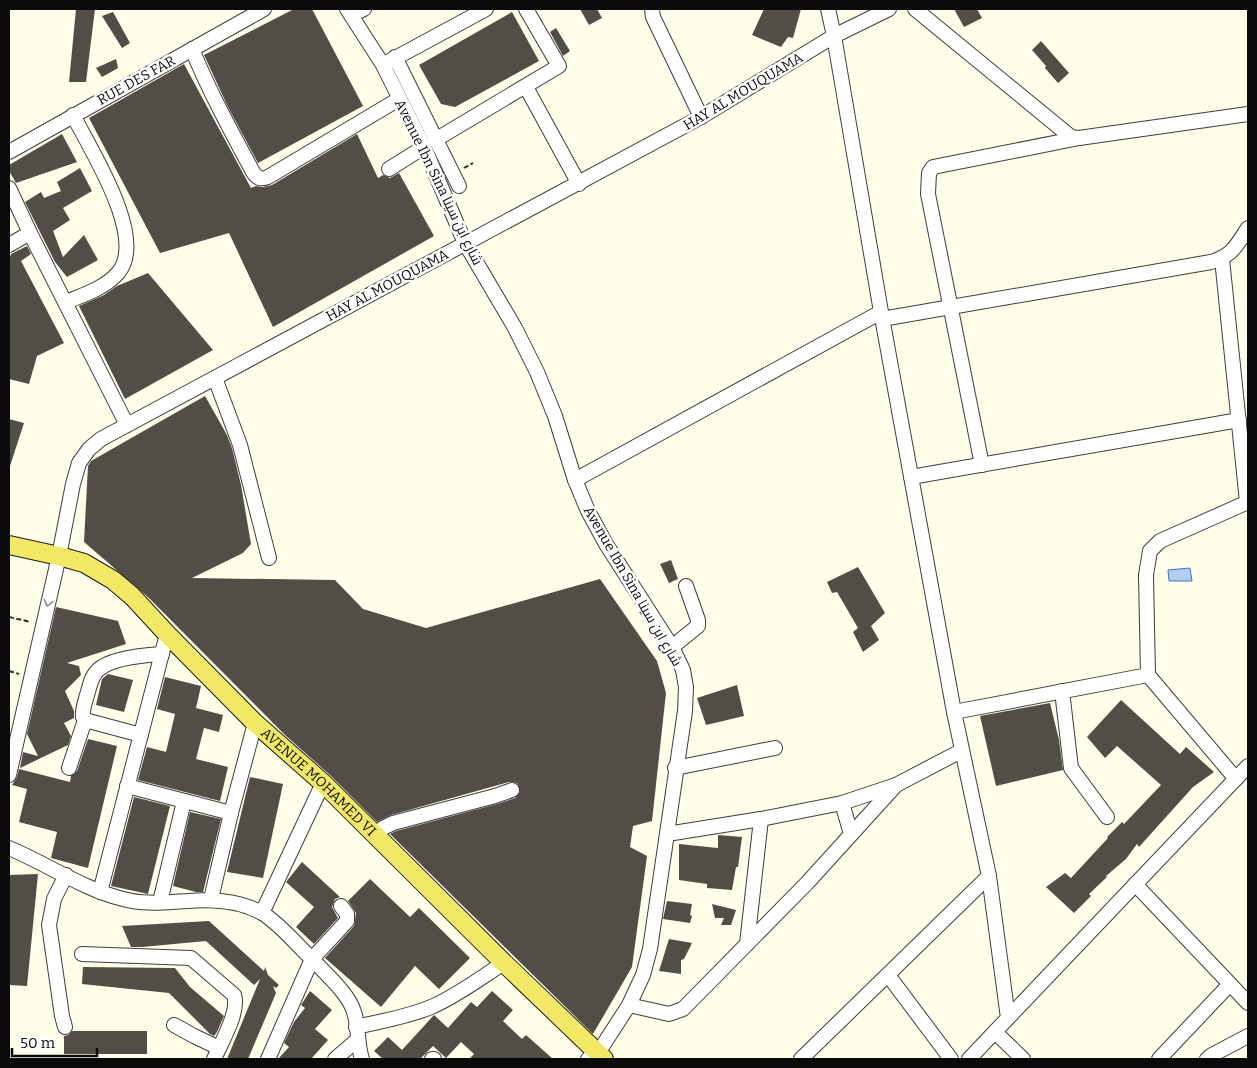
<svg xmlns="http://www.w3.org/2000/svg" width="1257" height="1068" font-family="Bitter,Cairo,serif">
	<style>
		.water { fill: #b1cdf2; stroke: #3c75c5 }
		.building { fill: #524e47 }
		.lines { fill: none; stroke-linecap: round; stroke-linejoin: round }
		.minor-casing { stroke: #3d3d3d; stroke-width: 16 }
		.major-casing { stroke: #1b1b1b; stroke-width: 20 }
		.path { stroke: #2c2c2c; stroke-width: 2; stroke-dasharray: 5 2.5; stroke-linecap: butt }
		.minor { stroke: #fff; stroke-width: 14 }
		.major { stroke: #f1e966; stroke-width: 18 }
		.oneway { stroke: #9d9d9d }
		.labels { text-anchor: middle; stroke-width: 5; stroke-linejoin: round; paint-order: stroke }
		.street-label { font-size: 14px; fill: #0a0a0a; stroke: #fff }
	</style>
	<rect width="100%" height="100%" fill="#fefee9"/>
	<polygon class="water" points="1190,568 1192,581 1169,581 1168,570"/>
	<g class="building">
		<polygon points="76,9 95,9 86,82 69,82"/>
		<polygon points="294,9 312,9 363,106 258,163 228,107 204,55"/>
		<polygon points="580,9 597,9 602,18 589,25"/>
		<polygon points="764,9 801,9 793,38 788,37 781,47 752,35"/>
		<polygon points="954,9 977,9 982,18 964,27"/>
		<polygon points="113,12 130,43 122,48 102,16"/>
		<polygon points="512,12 539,61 455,107 441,104 419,65"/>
		<polygon points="556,28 570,51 563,56 550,32"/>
		<polygon points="1041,41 1069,73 1058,83 1045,68 1046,66 1032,50"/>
		<polygon points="116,59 118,68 102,77 96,68"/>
		<polygon points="184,64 251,188 256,186 263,187 272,185 357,134 378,178 383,175 390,178 399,173 434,236 273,327 229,233 160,253 89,118"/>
		<polygon points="62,134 77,162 16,183 9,171 9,165"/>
		<polygon points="80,168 92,191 63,208 70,220 53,231 63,257 84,235 98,260 67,277 55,262 25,202 41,192 44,198 61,191 57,182"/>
		<polygon points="27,246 31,254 21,261 64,343 37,356 29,384 9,379 9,260 11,254"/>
		<polygon points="148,273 213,350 125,399 79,306 104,295 117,286"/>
		<polygon points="205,396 227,435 232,448 241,485 251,544 243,553 192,578 335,580 363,609 426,628 600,579 657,661 666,693 652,821 633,826 630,847 647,856 632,967 593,1034 390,834 396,831 497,804 515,798 520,792 518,784 514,782 509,782 391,815 377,822 330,775 285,735 149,598 84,542 88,466 91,461"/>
		<polygon points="9,419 24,423 10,466 9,466"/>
		<polygon points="671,560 678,579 669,583 660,564"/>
		<polygon points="858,567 885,613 871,626 879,640 863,652 853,632 858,628 837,592 832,593 827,582"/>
		<polygon points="56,607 118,621 126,644 67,663 79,666 81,675 65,691 74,711 74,718 64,723 71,736 68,745 20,768 23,752 38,756 27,734"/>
		<polygon points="108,674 133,680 124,712 96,705 102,679"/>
		<polygon points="165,677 201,686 196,708 223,715 219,732 204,728 196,759 228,767 220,801 138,780 147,747 166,752 175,714 157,709"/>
		<polygon points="737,685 744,716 706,725 697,698"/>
		<polygon points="1121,700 1180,754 1186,747 1214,772 1193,787 1139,847 1137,844 1126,859 1106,876 1107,877 1089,894 1091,896 1074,913 1046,887 1065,873 1071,878 1108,838 1107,837 1122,822 1124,824 1161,785 1117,746 1105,758 1087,737"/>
		<polygon points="1050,703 1059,740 1063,770 996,786 980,716"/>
		<polygon points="88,739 117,746 88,868 51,858 57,832 19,822 27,789 12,785 17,777 19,769 70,782 71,776 77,771"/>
		<polygon points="250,777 283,784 263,878 227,872"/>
		<polygon points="134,797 170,806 148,894 111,886"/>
		<polygon points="190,812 221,819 203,892 196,892 173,886"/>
		<polygon points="718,835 742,837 738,867 736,867 732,890 707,888 707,884 679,880 679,844 718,848"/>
		<polygon points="302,862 340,897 335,899 332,907 338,918 314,944 296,927 314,907 286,882"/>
		<polygon points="38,874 27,986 9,985 9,875"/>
		<polygon points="370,879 410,917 419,908 470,958 439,989 415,966 381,1007 325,958 354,926 356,913 348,901"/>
		<polygon points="667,901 692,904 690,915 692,916 690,923 663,919"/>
		<polygon points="712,904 736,910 731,925 721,925 724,918 715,918"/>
		<polygon points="209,921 264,971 265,967 268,975 279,985 276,988 273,986 276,993 248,1059 227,1059 260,979 254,985 206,941 142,947 131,947 122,926"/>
		<polygon points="669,939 692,943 684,959 681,960 681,974 659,971"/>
		<polygon points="83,967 175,968 190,987 224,1016 217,1032 214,1036 210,1034 169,993 82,984"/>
		<polygon points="310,991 332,1010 315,1029 328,1040 311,1059 278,1059 289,1047 284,1043 294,1022 305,1008 301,1005"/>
		<polygon points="492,991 513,1010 503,1021 522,1039 526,1035 553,1059 469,1059 474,1054 461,1042 446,1058 433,1046 420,1059 383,1059 374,1051 388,1037 402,1050 434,1015 448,1028 471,1002 477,1007"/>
		<polygon points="72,1031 147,1031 147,1054 64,1054 64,1036 68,1035"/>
	</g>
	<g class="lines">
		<g class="minor-casing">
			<g id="minor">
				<polyline points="347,9 383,65 424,147 465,243 515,328 537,372 555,416 575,480 588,511 606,544 672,647 683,670 686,687 685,711 650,949 643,975 629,1005 598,1053 588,1059"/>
				<polyline points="652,9 653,17 701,117"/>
				<polyline points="828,9 834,36 881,312 954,712 989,876 1008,1018 969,1059"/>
				<polyline points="915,9 1071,137 1079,138 1248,114"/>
				<polyline points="351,15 364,9"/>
				<path d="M192 49C209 91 231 131 253 172 257 178 260 180 268 177L399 99"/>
				<polyline points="395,57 459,186"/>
				<polyline points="388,62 486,9"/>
				<polyline points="526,87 579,184"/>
				<polyline points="435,140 559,66 526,9"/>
				<polyline points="9,152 264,9"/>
				<polyline points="389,169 424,147"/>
				<polyline points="9,188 30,233 127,425"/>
				<polyline points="9,245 30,233"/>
				<polyline points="1222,259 1247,502"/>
				<path d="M66 302C83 295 105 288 118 273 148 238 90 149 73 115"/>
				<path d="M882 319 1211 262C1233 255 1236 246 1248 228"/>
				<polyline points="215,378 240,445 269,558"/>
				<polyline points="982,465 928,194 929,173 933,167 1079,138"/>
				<polyline points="911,477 1239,420"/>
				<polyline points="575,480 881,312"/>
				<polyline points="672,647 698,626 698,620 686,586"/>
				<polyline points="1148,675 1236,779"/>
				<polyline points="1062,691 1071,768 1107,817"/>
				<polyline points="954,712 1148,675 1146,575 1150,551 1160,541 1248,502"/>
				<path d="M141 735 85 720 83 717C82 710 85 702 87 695 90 686 91 676 98 670 111 658 145 655 162 654"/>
				<polyline points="69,768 85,720"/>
				<polyline points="675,768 775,748"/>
				<polyline points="9,775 59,556 73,484 79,463 89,449 101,439 701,117 834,36 889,9"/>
				<polyline points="127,786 231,813"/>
				<polyline points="842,803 851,834"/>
				<polyline points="667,834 761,819 842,803 896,785 961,751"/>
				<polyline points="375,835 383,828 393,823 495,796 512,790"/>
				<path d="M9 848C47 864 83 889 123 899 145 905 166 902 188 901 213 899 239 900 262 913 279 923 297 945 312 959L268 1059"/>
				<polyline points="1135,884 1248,1003"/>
				<polyline points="100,892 167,634"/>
				<polyline points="211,899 231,813 255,723"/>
				<polyline points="160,902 184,801"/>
				<path d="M341 906 347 914V921L312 959C325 973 349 994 354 1012 359 1027 357 1044 362 1059"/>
				<polyline points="262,913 323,783"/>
				<polyline points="747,944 761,819"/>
				<path d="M82 954 191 958 234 995C240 1011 221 1043 214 1059"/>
				<polyline points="888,975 951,1059"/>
				<polyline points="629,1005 669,1014 683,1009 808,882 896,785"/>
				<polyline points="1008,1018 1248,766"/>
				<polyline points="174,1025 194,1036 219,1048"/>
				<polyline points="65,1027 62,1016 49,925 54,899 66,875"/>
				<path d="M356 1027C381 1021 408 1017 431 1007 457 996 480 978 504 963"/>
				<polyline points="995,1032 1023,1059"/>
				<polyline points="335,1059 357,1040"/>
				<polyline points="432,1059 434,1059"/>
				<polyline points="801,1059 989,876"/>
				<polyline points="1159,1059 1230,984"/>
				<polyline points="1207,1059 1212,1055 1248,1036"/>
			</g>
		</g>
		<g class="major-casing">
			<g id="major">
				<path id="s1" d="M9 545 59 556 84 563 113 580 132 596 167 634 255 723 323 783 504 963 604 1059"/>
			</g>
		</g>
		<g class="path">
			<polyline points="464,168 473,163"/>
			<polyline points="9,617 31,622"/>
			<polyline points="9,671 19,674"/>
		</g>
		<use href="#minor" class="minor"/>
		<use href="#major" class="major"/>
	</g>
	<defs><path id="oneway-chevron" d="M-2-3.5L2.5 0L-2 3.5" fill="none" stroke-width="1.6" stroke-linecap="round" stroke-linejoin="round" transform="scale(1.25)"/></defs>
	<use class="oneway" href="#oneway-chevron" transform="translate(48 603) rotate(103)"/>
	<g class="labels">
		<g class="street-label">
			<text transform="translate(136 80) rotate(-29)" y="5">RUE DES FAR</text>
			<text transform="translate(743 91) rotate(-31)" y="5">HAY AL MOUQUAMA</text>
			<text transform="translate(439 182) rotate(64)" y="5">Avenue Ibn Sina شارع ابن سينا</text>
			<text transform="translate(387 285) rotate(-28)" y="5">HAY AL MOUQUAMA</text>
			<text transform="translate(633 586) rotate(60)" y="5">Avenue Ibn Sina شارع ابن سينا</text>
			<text dy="5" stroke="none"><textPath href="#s1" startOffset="399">AVENUE MOHAMED VI</textPath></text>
		</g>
	</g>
	<rect width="1257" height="1068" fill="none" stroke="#0a0a0a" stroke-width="20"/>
	<path d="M12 1048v8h85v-8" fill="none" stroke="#0a0a0a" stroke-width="2.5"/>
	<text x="20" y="1048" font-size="15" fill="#0a0a0a" stroke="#ffffff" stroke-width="4" paint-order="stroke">50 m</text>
</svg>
